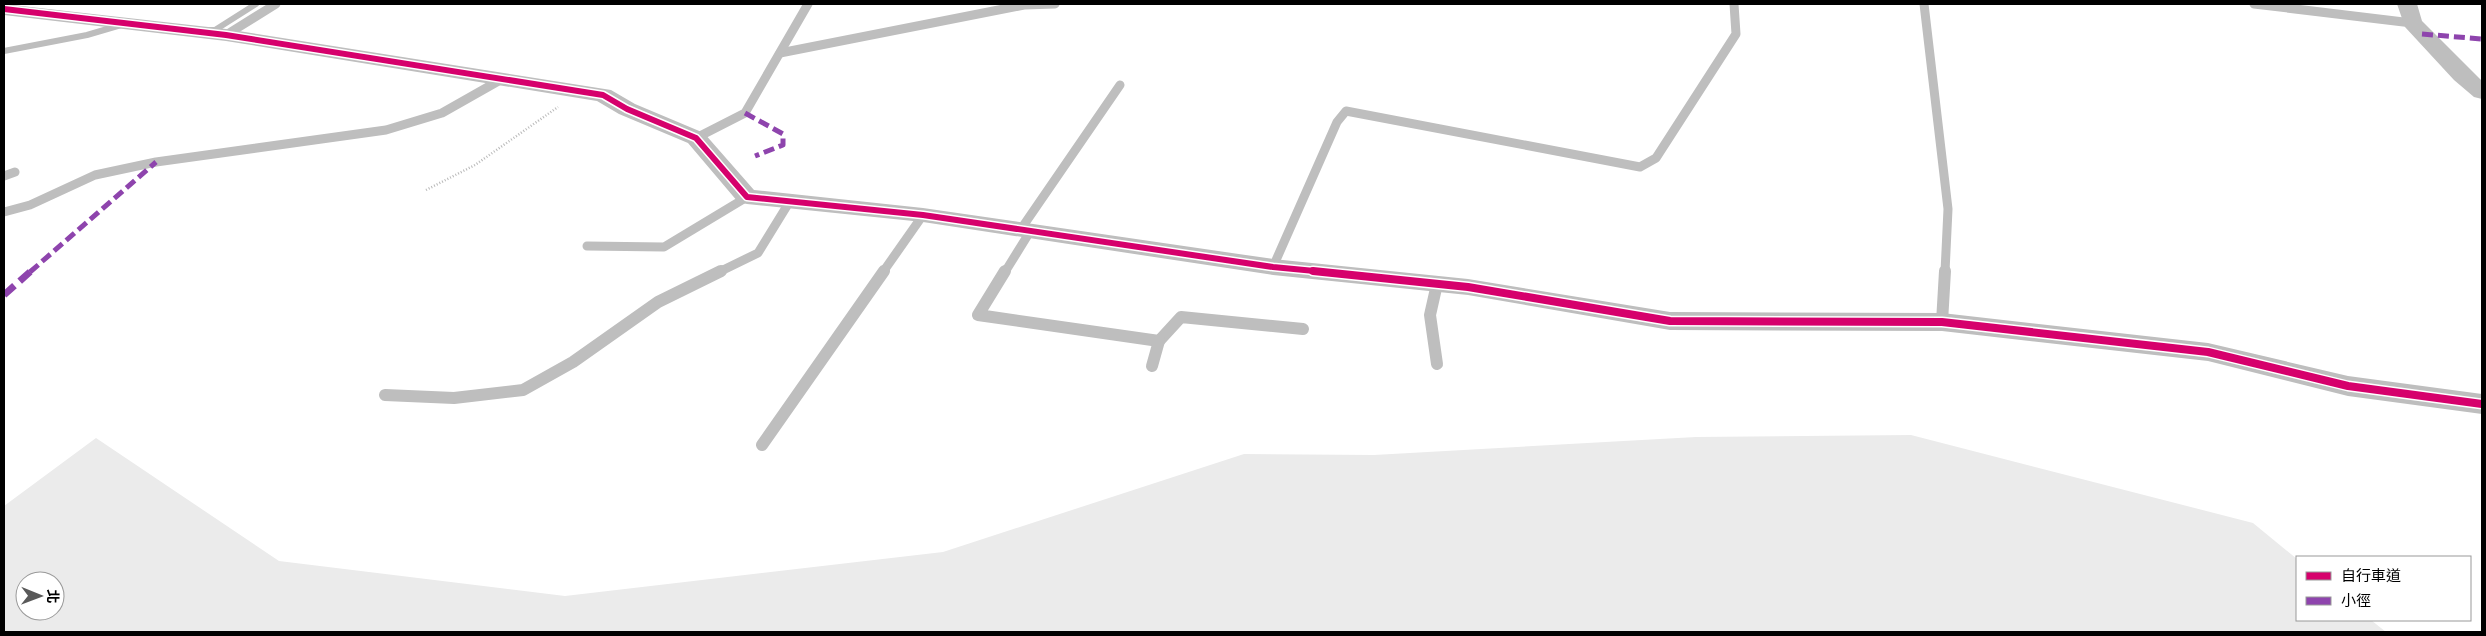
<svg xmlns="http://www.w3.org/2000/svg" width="2486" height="636" font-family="Quicksand,'Noto Sans TC',sans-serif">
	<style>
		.green { fill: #ebebeb; fill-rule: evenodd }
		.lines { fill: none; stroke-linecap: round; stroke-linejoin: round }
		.stream { stroke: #bdbdbd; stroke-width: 6 }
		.path { stroke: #b9b9b9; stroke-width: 2.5; stroke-dasharray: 1 2; stroke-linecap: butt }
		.service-far1 { stroke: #bebebe; stroke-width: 9 }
		.service { stroke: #bebebe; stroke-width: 12 }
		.tertiary { fill: #bebebe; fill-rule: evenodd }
		.quiet-far1 { stroke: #8e44ad; stroke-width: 5; stroke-dasharray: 11 5; stroke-linecap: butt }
		.quiet { stroke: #8e44ad; stroke-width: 7; stroke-dasharray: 14 7; stroke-linecap: butt }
		.cycleway-far1-casing { stroke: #fff; stroke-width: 9 }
		.cycleway-casing { stroke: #fff; stroke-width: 11 }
		.cycleway-far1 { stroke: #d6006c; stroke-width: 6 }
		.cycleway { stroke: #d6006c; stroke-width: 8 }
	</style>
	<rect width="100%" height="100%" fill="#fff"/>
	<path class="green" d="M1911 435 2253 523 2297 559V620H2371L2386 632H4V506L96 438 279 561 565 596 943 552 1244 454 1374 455 1696 437ZM25 581H55V611H25Z"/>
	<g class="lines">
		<g class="stream">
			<polyline points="209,30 215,30 256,4"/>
			<polyline points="4,51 87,35 121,25"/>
		</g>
		<polyline class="path" points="426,190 475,165 558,107"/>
		<g class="service-far1">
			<polyline points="1924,4 1948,209 1945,272"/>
			<polyline points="2254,4 2412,23"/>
			<polyline points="226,35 276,4"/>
			<polyline points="780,53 1024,5 1055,4"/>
			<polyline points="696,138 745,113 808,4"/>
			<polyline points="4,176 15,172"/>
			<polyline points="4,212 30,205 95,175 156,162 386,130 442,113 502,79"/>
			<polyline points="1021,229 1120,85"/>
			<polyline points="587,246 664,247 747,197"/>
			<polyline points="1273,267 1337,122 1346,111 1640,167 1656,158 1736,34 1734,4"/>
			<polyline points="719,272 758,253 790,201"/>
			<polyline points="883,272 923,215"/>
			<polyline points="1005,272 1031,230"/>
		</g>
		<g class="service">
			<polyline points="1005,271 978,315 1159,341 1181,317 1303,329"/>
			<polyline points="1437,284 1430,315 1437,364"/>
			<polyline points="1942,322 1945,271"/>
			<polyline points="1152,366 1159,341"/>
			<polyline points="385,395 454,398 523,390 573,362 658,302 721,271"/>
			<polyline points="762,445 884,271"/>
		</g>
		<g class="tertiary">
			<polygon points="4,4 226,29 611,90 635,104 704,133 754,190 923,208 1273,259 1468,279 1670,312 1942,313 2208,343 2348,376 2482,394 2482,414 2348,396 2208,361 1942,331 1670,330 1468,295 1273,275 923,222 747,204 738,202 688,143 619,114 597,101 226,41 4,15"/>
			<polygon points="2397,4 2417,4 2422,21 2482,81 2482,99 2474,97 2454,80 2405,27"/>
		</g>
		<g class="quiet-far1">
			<polyline points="2422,34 2482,39"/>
			<polyline points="745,113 783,134 783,145 755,156"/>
			<polyline points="30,272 156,162"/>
		</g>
		<polyline class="quiet" points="4,295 31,271"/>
		<g class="cycleway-far1-casing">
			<polyline id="cycleway-far1" points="4,9 226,35 603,95 627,109 696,138 747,197 923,215 1273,267 1325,272"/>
		</g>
		<g class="cycleway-casing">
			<polyline id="cycleway" points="1313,271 1468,287 1670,321 1942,322 2208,352 2348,386 2482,404"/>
		</g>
		<use href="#cycleway-far1" class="cycleway-far1"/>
		<use href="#cycleway" class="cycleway"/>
	</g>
	<rect width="2486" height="636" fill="none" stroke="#000000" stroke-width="10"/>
	<rect x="2296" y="556" width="175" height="65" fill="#ffffff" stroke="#999999"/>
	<rect x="2306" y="572" width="25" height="8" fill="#d6006c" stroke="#999999"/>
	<text x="2341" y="581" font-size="15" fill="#000000">自行車道</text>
	<rect x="2306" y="597" width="25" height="8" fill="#8e44ad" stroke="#999999"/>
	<text x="2341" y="606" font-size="15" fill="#000000">小徑</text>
	<g transform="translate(40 596) rotate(91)"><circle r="24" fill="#ffffff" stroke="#999999"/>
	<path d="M0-4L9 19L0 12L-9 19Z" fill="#595959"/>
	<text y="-8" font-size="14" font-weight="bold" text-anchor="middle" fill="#000000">北</text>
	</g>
</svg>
